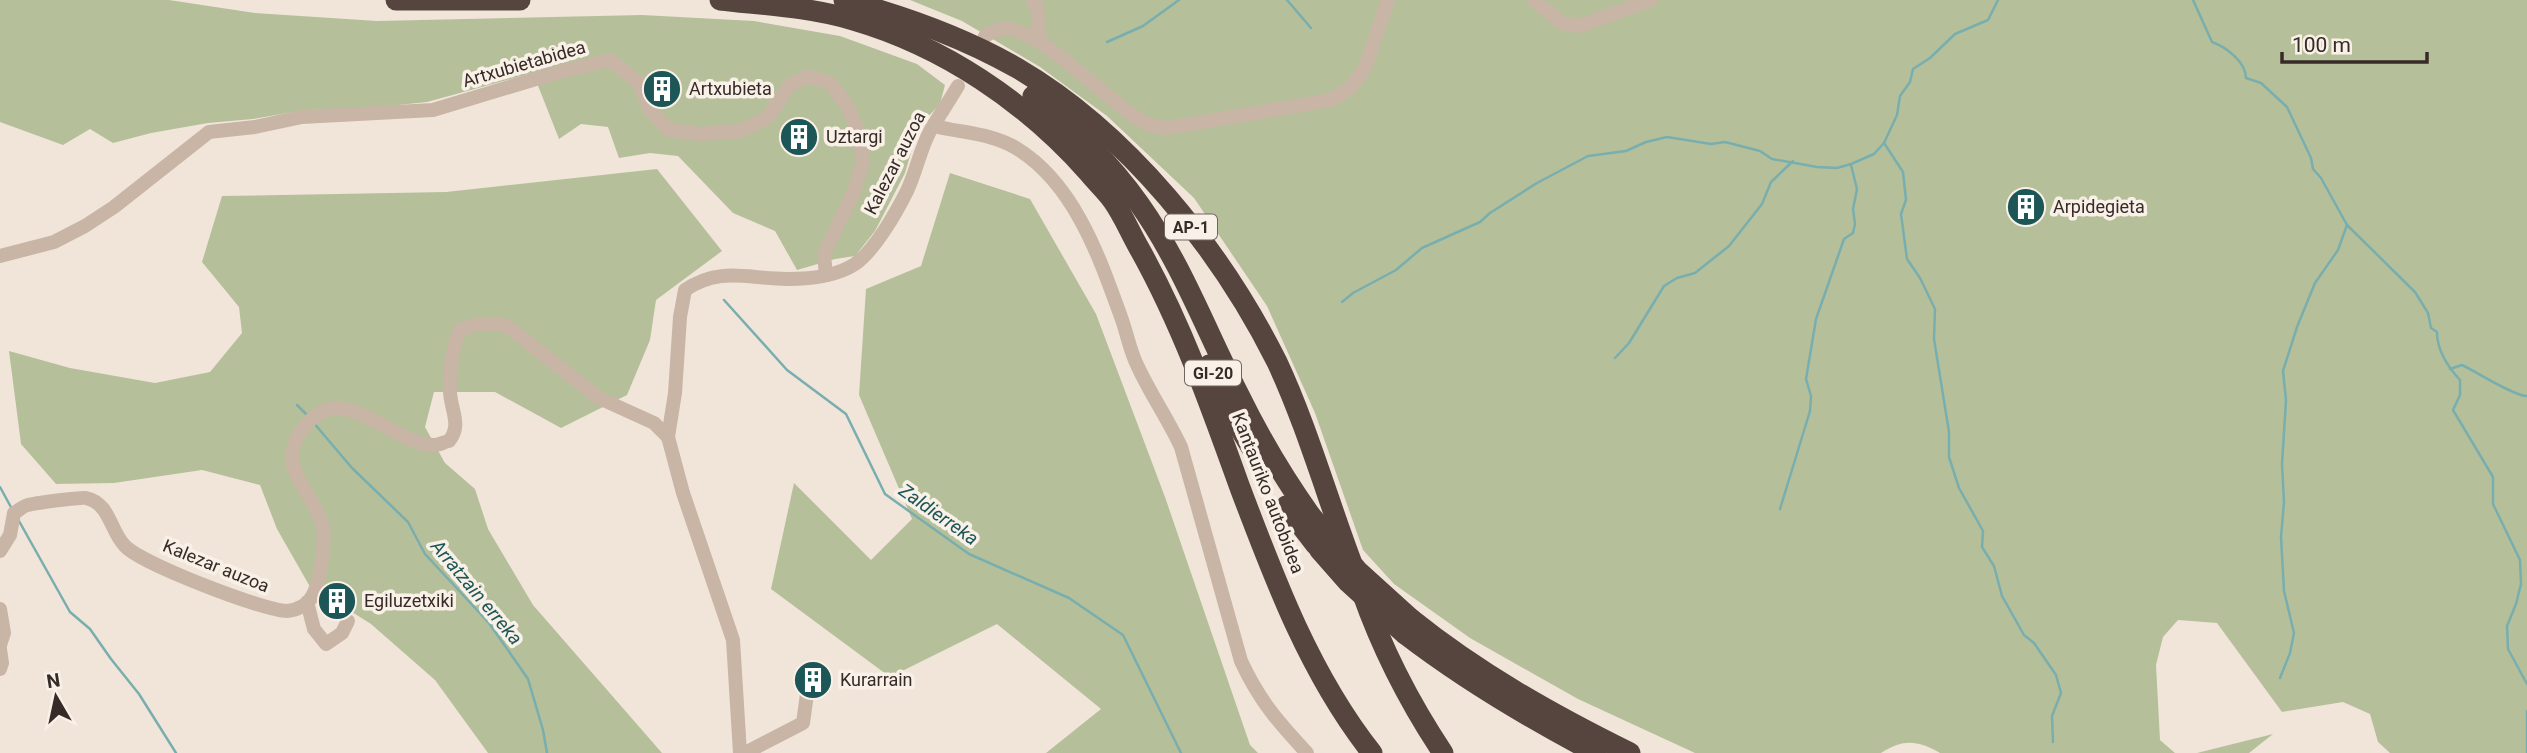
<svg xmlns="http://www.w3.org/2000/svg" width="2527" height="753" font-family="Roboto,sans-serif">
	<style>
		.green { fill: #b5c09a }
		.lines { fill: none; stroke-linecap: round; stroke-linejoin: round }
		.stream { stroke: #79aeae; stroke-width: 2.5 }
		.minor { stroke: #c9b5a6; stroke-width: 14 }
		.highway { stroke: #56453e; stroke-width: 21 }
		.highway-bridge { stroke: #56453e; stroke-width: 21 }
		.labels { text-anchor: middle; stroke-width: 7; stroke-linejoin: round; paint-order: stroke }
		.shield { fill: #f9f0e7; stroke: #706661; stroke-width: 2 }
		.shield-label { font-size: 16px; font-weight: bold; fill: #362b27 }
		.street-label { font-size: 18px; fill: #362b27; stroke: #f9f0e7 }
		.poi-label { font-size: 18px; fill: #362b27; stroke: #f9f0e7; text-anchor: start }
		.water-label { font-size: 19px; font-style: italic; fill: #1d5657; stroke: #f9f0e7 }
	</style>
	<rect width="100%" height="100%" fill="#f1e5da"/>
	<g class="green">
		<polygon points="0,0 169,0 255,13 377,21 642,15 754,21 840,36 917,64 945,85 940,104 919,126 905,173 875,231 855,256 835,259 797,270 775,231 733,213 678,156 650,153 619,158 608,127 581,124 559,139 533,73 427,102 359,109 306,110 253,119 208,123 151,133 113,143 90,129 63,145 0,122"/>
		<path d="M910 0H2527V753H2390L2378 742 2370 714 2343 702 2282 712 2217 623 2178 620 2163 637 2156 665 2160 740 2175 753H1940C1917 740 1903 739 1881 753H1695L1578 699 1470 638 1394 584 1363 550 1315 413 1267 306 1194 198 1107 116 1040 67 962 21Z"/>
		<polygon points="657,169 722,251 656,300 650,340 627,395 561,428 495,392 434,392 425,427 445,463 475,489 488,529 533,605 662,753 488,753 435,680 371,624 309,585 277,529 260,485 202,470 114,483 56,484 21,444 9,351 70,368 155,383 210,372 242,333 239,307 202,262 222,196 446,192"/>
		<polygon points="950,173 1030,199 1096,314 1165,497 1250,745 1258,753 1046,753 1101,709 997,624 890,677 771,589 794,483 871,560 912,519 859,395 866,289 921,266"/>
		<polygon points="2273,734 2249,753 2197,753"/>
	</g>
	<g class="lines">
		<g class="stream">
			<polyline points="1287,0 1311,28"/>
			<path d="M2193 0 2212 42C2226 47 2246 62 2246 78L2261 83 2287 107 2311 158 2313 169 2321 178 2347 225 2415 292 2428 313 2431 328 2437 332C2437 351 2448 367 2460 380V395L2453 410 2493 477V504L2520 560 2521 584 2516 604 2507 626 2508 649 2527 684"/>
			<polyline points="1107,42 1143,26 1179,0"/>
			<polyline points="1884,143 1903,172 1906,200 1901,214 1907,259 1920,278 1935,309 1934,339 1949,432 1949,457 1959,488 1983,531 1982,547 1994,566 2002,596 2024,635 2034,643 2056,675 2061,693 2052,716 2053,742"/>
			<polyline points="724,300 787,370 846,414 885,494 969,554 1069,598 1123,635 1181,753"/>
			<polyline points="1342,302 1353,293 1396,270 1422,248 1480,222 1490,213 1537,183 1588,156 1626,151 1646,142 1667,137 1711,144 1725,142 1760,151 1772,159 1817,167 1837,168 1851,164 1874,154 1884,143 1897,115 1900,96 1910,82 1913,69 1930,58 1955,34 1988,20 1998,0"/>
			<polyline points="1615,358 1629,343 1664,286 1677,278 1695,273 1729,246 1762,204 1771,182 1793,161"/>
			<path d="M2450 369 2462 365C2477 372 2514 396 2527 396"/>
			<polyline points="297,405 307,415"/>
			<polyline points="313,422 352,468 408,522 425,554 489,623 528,679 543,730 547,753"/>
			<polyline points="0,487 12,509"/>
			<polyline points="1780,509 1810,411 1811,396 1806,379 1816,319 1844,239 1853,233 1855,224 1853,209 1857,189 1851,165"/>
			<polyline points="19,521 70,612 90,629 111,659 139,694 176,753"/>
			<polyline points="2280,678 2290,653 2294,633 2284,591 2281,537 2284,502 2282,464 2286,400 2283,371 2297,327 2315,283 2338,250 2347,225"/>
			<polyline points="2527,753 2527,711"/>
		</g>
		<g class="minor">
			<polyline points="1032,0 1037,6 1040,42"/>
			<polyline points="1534,0 1562,23 1579,26 1651,0"/>
			<path d="M985 36C989 34 994 30 999 29 1035 20 1111 107 1147 124 1153 127 1161 127 1167 128L1331 100 1350 88 1365 68 1388 0"/>
			<path d="M934 126C962 133 991 133 1016 148 1074 183 1099 256 1121 317 1127 333 1130 352 1138 367 1151 395 1168 419 1181 447L1241 661C1259 700 1278 722 1307 753"/>
			<polyline points="0,256 54,242 85,226 114,207 209,132 255,127 302,117 433,110 559,72 610,60 639,83 650,110 669,130 700,134 740,131 767,118 790,85 808,76 830,83 848,107 859,134 863,163 852,196 824,254 826,275"/>
			<path d="M0 551 10 535 14 513C18 511 23 506 28 505 34 503 81 497 86 498 110 503 110 531 125 546 140 563 264 611 287 611 297 610 308 605 313 595 320 580 327 538 322 523 311 490 276 467 301 431 307 422 314 416 324 411 356 396 400 446 434 445 439 445 444 442 449 441 462 425 451 411 450 392 450 373 452 347 460 330 476 323 489 323 507 326L599 398 654 423 668 437"/>
			<polyline points="307,602 314,629 326,644 342,633 348,621"/>
			<polyline points="0,609 4,633 0,645"/>
			<polyline points="0,649 2,663 0,669"/>
			<path d="M740 753 733 640 683 493 668 437 675 393 680 317 685 290C720 266 748 279 787 279 808 279 837 276 855 264 875 250 896 213 907 191 916 172 920 150 930 131 939 116 949 101 958 86"/>
			<polyline points="745,753 803,723 807,694"/>
		</g>
		<g class="highway">
			<polyline points="396,0 520,0"/>
			<path d="M720 0C764 5 810 7 853 20 943 46 1026 102 1088 172 1096 182 1106 191 1113 201 1123 215 1130 232 1139 248 1181 323 1210 404 1239 485 1274 578 1310 675 1372 753"/>
			<path d="M844 0C904 16 963 37 1017 68 1127 132 1221 250 1277 362 1306 424 1327 497 1351 561"/>
			<path d="M1033 96C1074 127 1110 163 1140 205 1181 263 1206 330 1238 393 1259 436 1283 477 1311 516"/>
			<polyline points="1209,365 1233,417 1255,454"/>
			<polyline points="1286,506 1316,545"/>
			<path d="M1362 592C1382 649 1409 702 1443 753"/>
			<path d="M1411 619C1478 673 1553 715 1630 753"/>
			<path d="M1405 634C1465 680 1529 718 1596 753"/>
		</g>
		<g class="highway-bridge">
			<polyline points="1311,516 1358,571 1411,619"/>
			<polyline points="1319,549 1348,582 1405,634"/>
		</g>
	</g>
	<defs>
		<g id="building-disc" transform="scale(2.0125)"><circle r="9.5" fill="#1d5657" stroke="#f9f0e7"/><path d="M-4-6H4V6H1V3H-1V6H-4ZM-2.5-4.3h1.7v1.8h-1.7ZM.8-4.3h1.7v1.8H.8ZM-2.5-1h1.7V.8h-1.7ZM.8-1h1.7V.8H.8Z" fill="#fff"/></g>
	</defs>
	<g fill-rule="evenodd">
		<use href="#building-disc" x="662" y="89"/>
		<use href="#building-disc" x="799" y="137"/>
		<use href="#building-disc" x="2026" y="207"/>
		<use href="#building-disc" x="337" y="601"/>
		<use href="#building-disc" x="813" y="680"/>
	</g>
	<g class="labels">
		<g class="shield">
			<rect x="1165" y="214.5" width="52" height="25" rx="5"/>
			<rect x="1185" y="360.5" width="56" height="25" rx="5"/>
		</g>
		<g class="shield-label">
			<text x="1191" y="233">AP-1</text>
			<text x="1213" y="379">GI-20</text>
		</g>
		<g class="street-label">
			<text transform="translate(524 64) rotate(-16)" y="6">Artxubietabidea</text>
			<text transform="translate(895 163) rotate(-63)" y="6">Kalezar auzoa</text>
			<text transform="translate(1268 493) rotate(69)" y="6">Kantauriko autobidea</text>
			<text transform="translate(216 566) rotate(22)" y="6">Kalezar auzoa</text>
		</g>
		<g class="poi-label">
			<text x="689" y="95">Artxubieta</text>
			<text x="826" y="143">Uztargi</text>
			<text x="2053" y="213">Arpidegieta</text>
			<text x="364" y="607">Egiluzetxiki</text>
			<text x="840" y="686">Kurarrain</text>
		</g>
		<g class="water-label">
			<text transform="translate(939 514) rotate(35)" y="7">Zaldierreka</text>
			<text transform="translate(477 592) rotate(50)" y="7">Arratzain erreka</text>
		</g>
	</g>
	<g transform="translate(56 697) rotate(351)" stroke="#f9f0e7" stroke-width="5" paint-order="stroke">
	<path d="M0-5L12 26L0 18L-12 26Z" fill="#362b27"/>
	<text y="-10" font-size="19" font-weight="bold" text-anchor="middle" fill="#362b27">N</text>
	</g>
	<path d="M2282 52v10h145v-10" fill="none" stroke="#362b27" stroke-width="3.5"/>
	<text x="2292" y="52" font-size="21" fill="#362b27" stroke="#f9f0e7" stroke-width="5" paint-order="stroke">100 m</text>
</svg>
